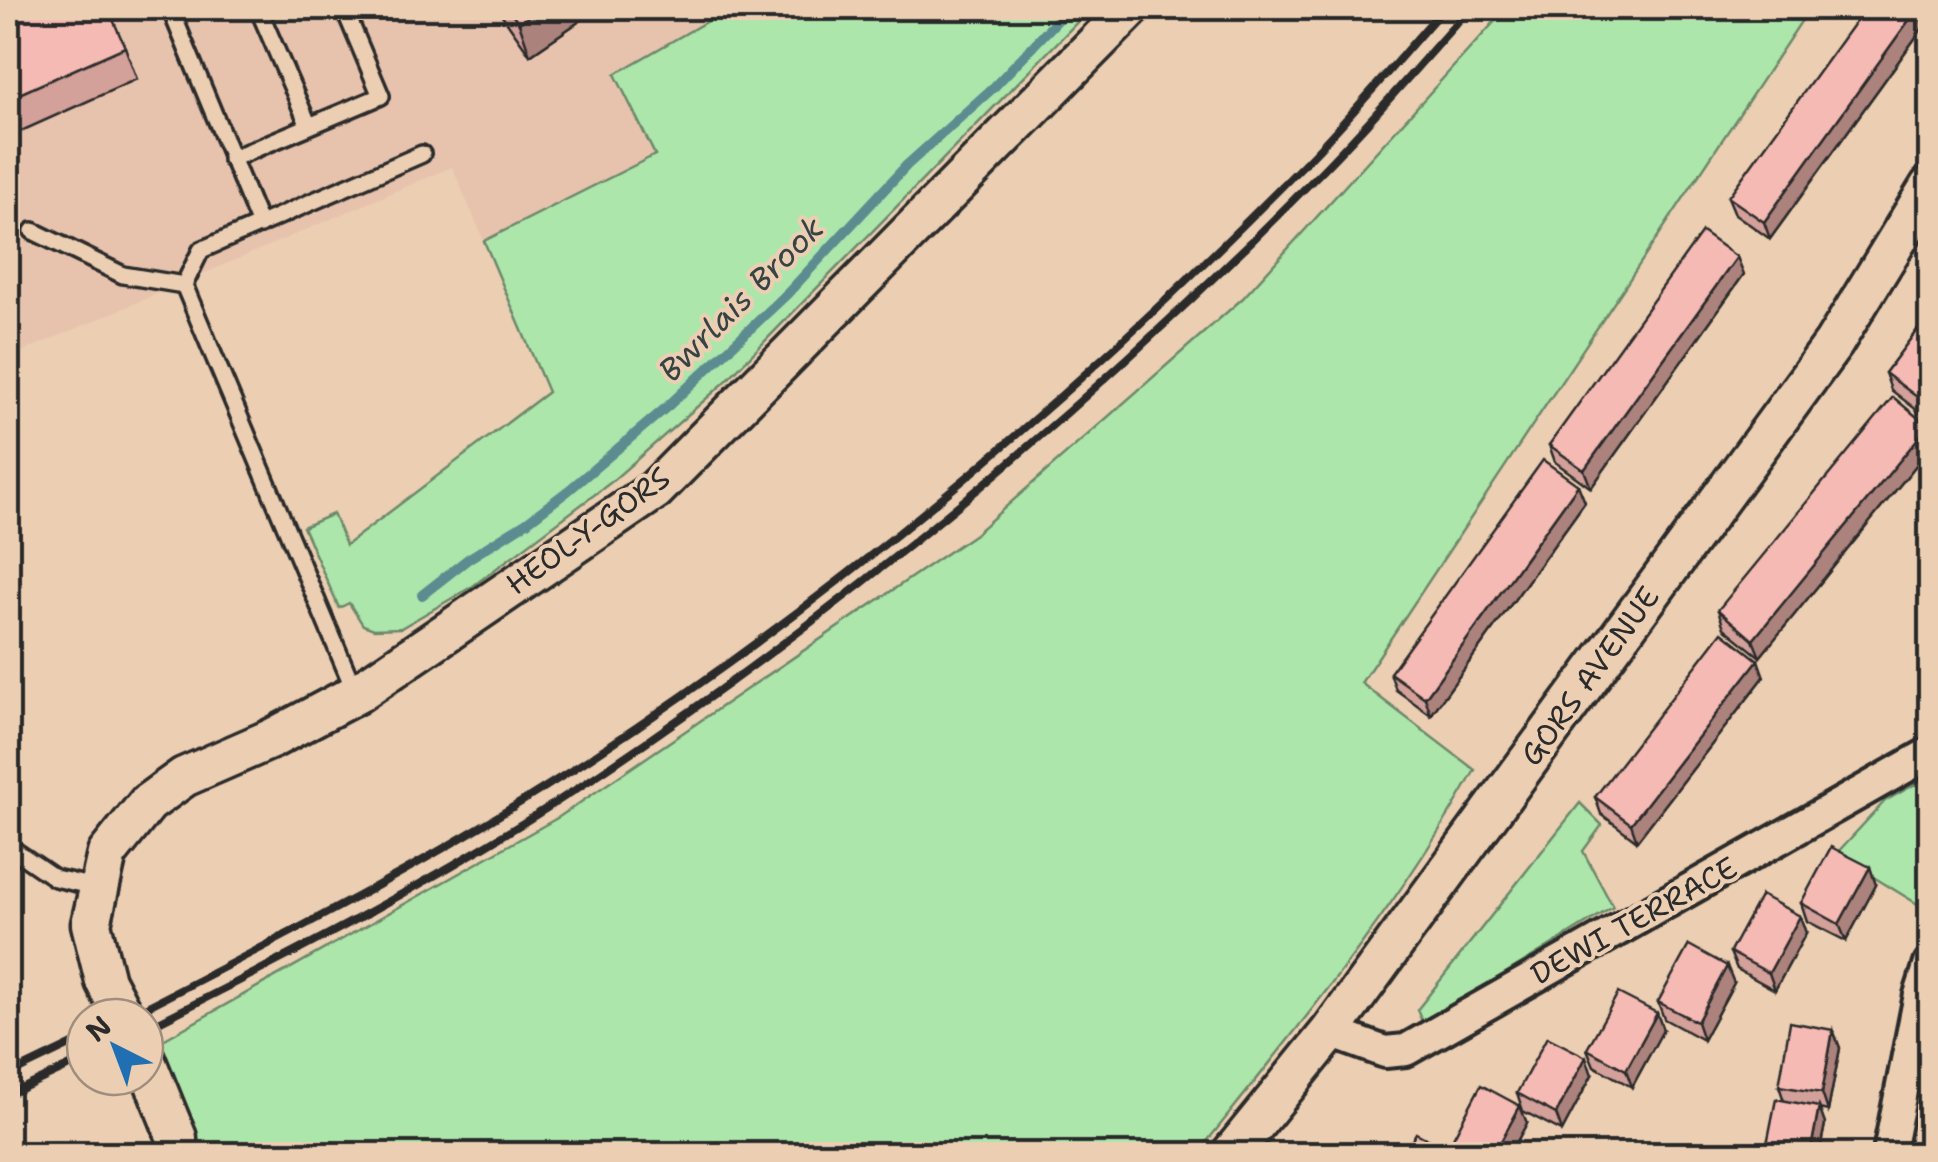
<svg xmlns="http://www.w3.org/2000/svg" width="1938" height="1162" font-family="'Shantell Sans',sans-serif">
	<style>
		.built { fill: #e7c3ae }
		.green { fill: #ade6ab; stroke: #6c886b; stroke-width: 2.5 }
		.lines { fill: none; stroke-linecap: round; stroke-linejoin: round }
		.stream { stroke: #5c8c90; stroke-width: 10 }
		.service-casing { stroke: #2b2b2b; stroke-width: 22 }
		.minor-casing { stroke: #2b2b2b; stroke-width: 38 }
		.tertiary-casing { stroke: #2b2b2b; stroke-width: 45 }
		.service { stroke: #eccfb3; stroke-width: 15 }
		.minor { stroke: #eccfb3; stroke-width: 30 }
		.tertiary { stroke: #eccfb3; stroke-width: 38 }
		.rail { stroke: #2b2b2b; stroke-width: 8 }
		.wall { fill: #d3a09a; stroke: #2b2b2b; stroke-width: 2.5 }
		.shaded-wall { fill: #ac827d; stroke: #2b2b2b; stroke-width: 2.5 }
		.building { fill: #f5bab3; stroke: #2b2b2b; stroke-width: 2.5 }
		.labels { text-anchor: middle; stroke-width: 8; stroke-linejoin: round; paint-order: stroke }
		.street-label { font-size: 30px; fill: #2b2b2b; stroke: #eccfb3 }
		.water-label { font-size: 32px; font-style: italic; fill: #374344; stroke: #eccfb3 }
	</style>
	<rect width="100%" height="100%" fill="#eccfb3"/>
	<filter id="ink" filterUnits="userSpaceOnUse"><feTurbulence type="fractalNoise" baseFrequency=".01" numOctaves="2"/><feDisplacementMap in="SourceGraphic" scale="20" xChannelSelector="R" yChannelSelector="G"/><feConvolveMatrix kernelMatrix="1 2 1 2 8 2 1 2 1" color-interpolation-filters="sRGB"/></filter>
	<g filter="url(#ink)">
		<polygon class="built" points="8,8 730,8 615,74 656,155 484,241 452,167 8,358"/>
		<g class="green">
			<polygon points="730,8 1091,8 723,384 610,483 473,586 401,628 374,629 363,625 349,603 339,608 303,527 333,514 346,545 548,392 484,241 655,155 615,74"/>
			<path d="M1507 8H1810L1361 683 1475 770C1398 908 1295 1031 1197 1154H204L197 1146 156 1044 559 817 975 534 1243 298Z"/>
			<polygon points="1930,776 1930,907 1929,911 1836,854 1885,801"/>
			<polygon points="1580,803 1602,825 1583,851 1613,907 1423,1024 1417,1010"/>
		</g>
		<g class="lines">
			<polyline class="stream" points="422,595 468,559 527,522 569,490 668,406 787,294 907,165 994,87 1069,8"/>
			<g class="service-casing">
				<g id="service">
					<polyline points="170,8 260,225"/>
					<polyline points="258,8 309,126"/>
					<polyline points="231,159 381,96 344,8"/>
					<polyline points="33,231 123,275 184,285 201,250 422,154"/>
					<polyline points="184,285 356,694"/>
					<polyline points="8,846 55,878 99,888"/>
				</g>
			</g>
			<g class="minor-casing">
				<g id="minor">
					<polyline points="1330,1032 1385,1052 1406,1050 1930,753"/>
					<polyline points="1890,1147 1920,995 1930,964"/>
				</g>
			</g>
			<g class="tertiary-casing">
				<g id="tertiary">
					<polyline points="124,1017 105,981 91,924 107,854 148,803 184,777 271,739 356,694 655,490 1131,8"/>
					<polyline points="145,1059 177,1138 177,1154"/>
					<polyline points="1231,1154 1330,1032 1834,343 1930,186"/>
				</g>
			</g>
			<use href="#service" class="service"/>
			<use href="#minor" class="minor"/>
			<use href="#tertiary" class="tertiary"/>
			<g class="rail">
				<path d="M127 1017C284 937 441 856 589 759 850 588 1092 381 1310 158 1357 110 1400 57 1444 8"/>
				<path d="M145 1029C301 950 457 870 602 772 862 597 1103 394 1322 171 1374 119 1421 62 1470 8"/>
				<polyline points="8,1075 85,1038"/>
				<polyline points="8,1095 85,1059"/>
			</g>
		</g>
		<g class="wall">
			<polygon points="8,8 125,47 137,79 8,137"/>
			<polygon points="497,8 599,8 530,55"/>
			<polygon points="1924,26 1770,239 1735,214 1728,197"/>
			<polygon points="1744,274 1591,488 1555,462 1549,445"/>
			<polygon points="1930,313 1927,418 1891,390 1885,373"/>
			<polygon points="1928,426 1930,432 1930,448 1760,657 1724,628 1718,610"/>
			<polygon points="1585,502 1431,715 1396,690 1390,673"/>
			<polygon points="1764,677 1637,841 1601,814 1595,797"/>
			<polygon points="1876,885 1846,941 1807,921 1801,903"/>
			<polygon points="1806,933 1775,990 1737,969 1730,952"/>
			<polygon points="1734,983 1703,1040 1664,1019 1658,1002"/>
			<polygon points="1663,1030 1632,1087 1594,1066 1587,1049"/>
			<polygon points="1833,1030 1840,1048 1828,1111 1819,1109 1825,1124 1819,1154 1765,1154 1784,1101 1779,1086"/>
			<polygon points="1592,1075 1562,1131 1523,1111 1517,1093"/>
			<polygon points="1527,1123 1510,1154 1456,1154 1451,1142"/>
		</g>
		<g class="shaded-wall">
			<polygon points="541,8 599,8 530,55 519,23"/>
			<polygon points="1917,9 1924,26 1770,239 1764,222"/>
			<polygon points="1737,257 1744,274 1591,488 1584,470"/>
			<polygon points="1930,388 1930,413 1927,418 1921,400"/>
			<polygon points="1928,426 1930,432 1930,448 1760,657 1753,640"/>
			<polygon points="1578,485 1585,502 1431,715 1425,698"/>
			<polygon points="1758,660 1764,677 1637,841 1631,824"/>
			<polygon points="1870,867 1876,885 1846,941 1839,924"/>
			<polygon points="1800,916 1806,933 1775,990 1769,973"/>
			<polygon points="1727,966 1734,983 1703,1040 1697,1022"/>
			<polygon points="1657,1013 1663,1030 1632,1087 1626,1070"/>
			<polygon points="1833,1030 1840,1048 1828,1111 1822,1093"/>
			<polygon points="1586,1057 1592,1075 1562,1131 1556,1114"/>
			<polygon points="1520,1106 1527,1123 1510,1154 1494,1154"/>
			<polygon points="1819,1107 1825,1124 1819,1154 1810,1154"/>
		</g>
		<g class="building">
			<polygon points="8,8 108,8 125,47 8,99"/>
			<polygon points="508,8 541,8 519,23"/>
			<polygon points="1865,8 1916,8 1917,9 1764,222 1728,197"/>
			<polygon points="1702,232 1737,257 1584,470 1549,445"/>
			<polygon points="1930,313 1930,388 1921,400 1885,373"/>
			<polygon points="1893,397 1928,426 1753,640 1718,610"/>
			<polygon points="1543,460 1578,485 1425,698 1390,673"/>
			<polygon points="1722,632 1758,660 1631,824 1595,797"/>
			<polygon points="1831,847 1870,867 1839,924 1801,903"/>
			<polygon points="1761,895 1800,916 1769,973 1730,952"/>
			<polygon points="1689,945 1727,966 1697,1022 1658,1002"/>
			<polygon points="1618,993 1657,1013 1626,1070 1587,1049"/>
			<polygon points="1790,1022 1833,1030 1822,1093 1779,1086"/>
			<polygon points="1547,1037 1586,1057 1556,1114 1517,1093"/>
			<polygon points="1481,1085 1520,1106 1494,1154 1475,1154 1451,1142"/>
			<polygon points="1776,1099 1819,1107 1810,1154 1765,1154"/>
			<polygon points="1416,1133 1455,1153 1454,1154 1404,1154"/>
		</g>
	</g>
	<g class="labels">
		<g class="street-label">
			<text transform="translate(588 531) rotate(-36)" y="10">HEOL-Y-GORS</text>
			<text transform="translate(1590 676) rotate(-54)" y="10">GORS AVENUE</text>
			<text transform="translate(1634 921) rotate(-29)" y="10">DEWI TERRACE</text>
		</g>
		<g class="water-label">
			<text transform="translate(741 299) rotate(-45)" y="11">Bwrlais Brook</text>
		</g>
	</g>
	<rect width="1938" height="1162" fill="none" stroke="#eccfb3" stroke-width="40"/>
	<rect x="20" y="20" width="1898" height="1122" fill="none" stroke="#2b2b2b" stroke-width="4" filter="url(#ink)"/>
	<g transform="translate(115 1047) rotate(318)"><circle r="48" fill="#eccfb3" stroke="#9f8d7d" stroke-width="2.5"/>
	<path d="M0-8L18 38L0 25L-18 38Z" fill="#1f6fb2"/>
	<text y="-15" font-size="28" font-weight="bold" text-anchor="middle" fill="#2b2b2b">N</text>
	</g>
</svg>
